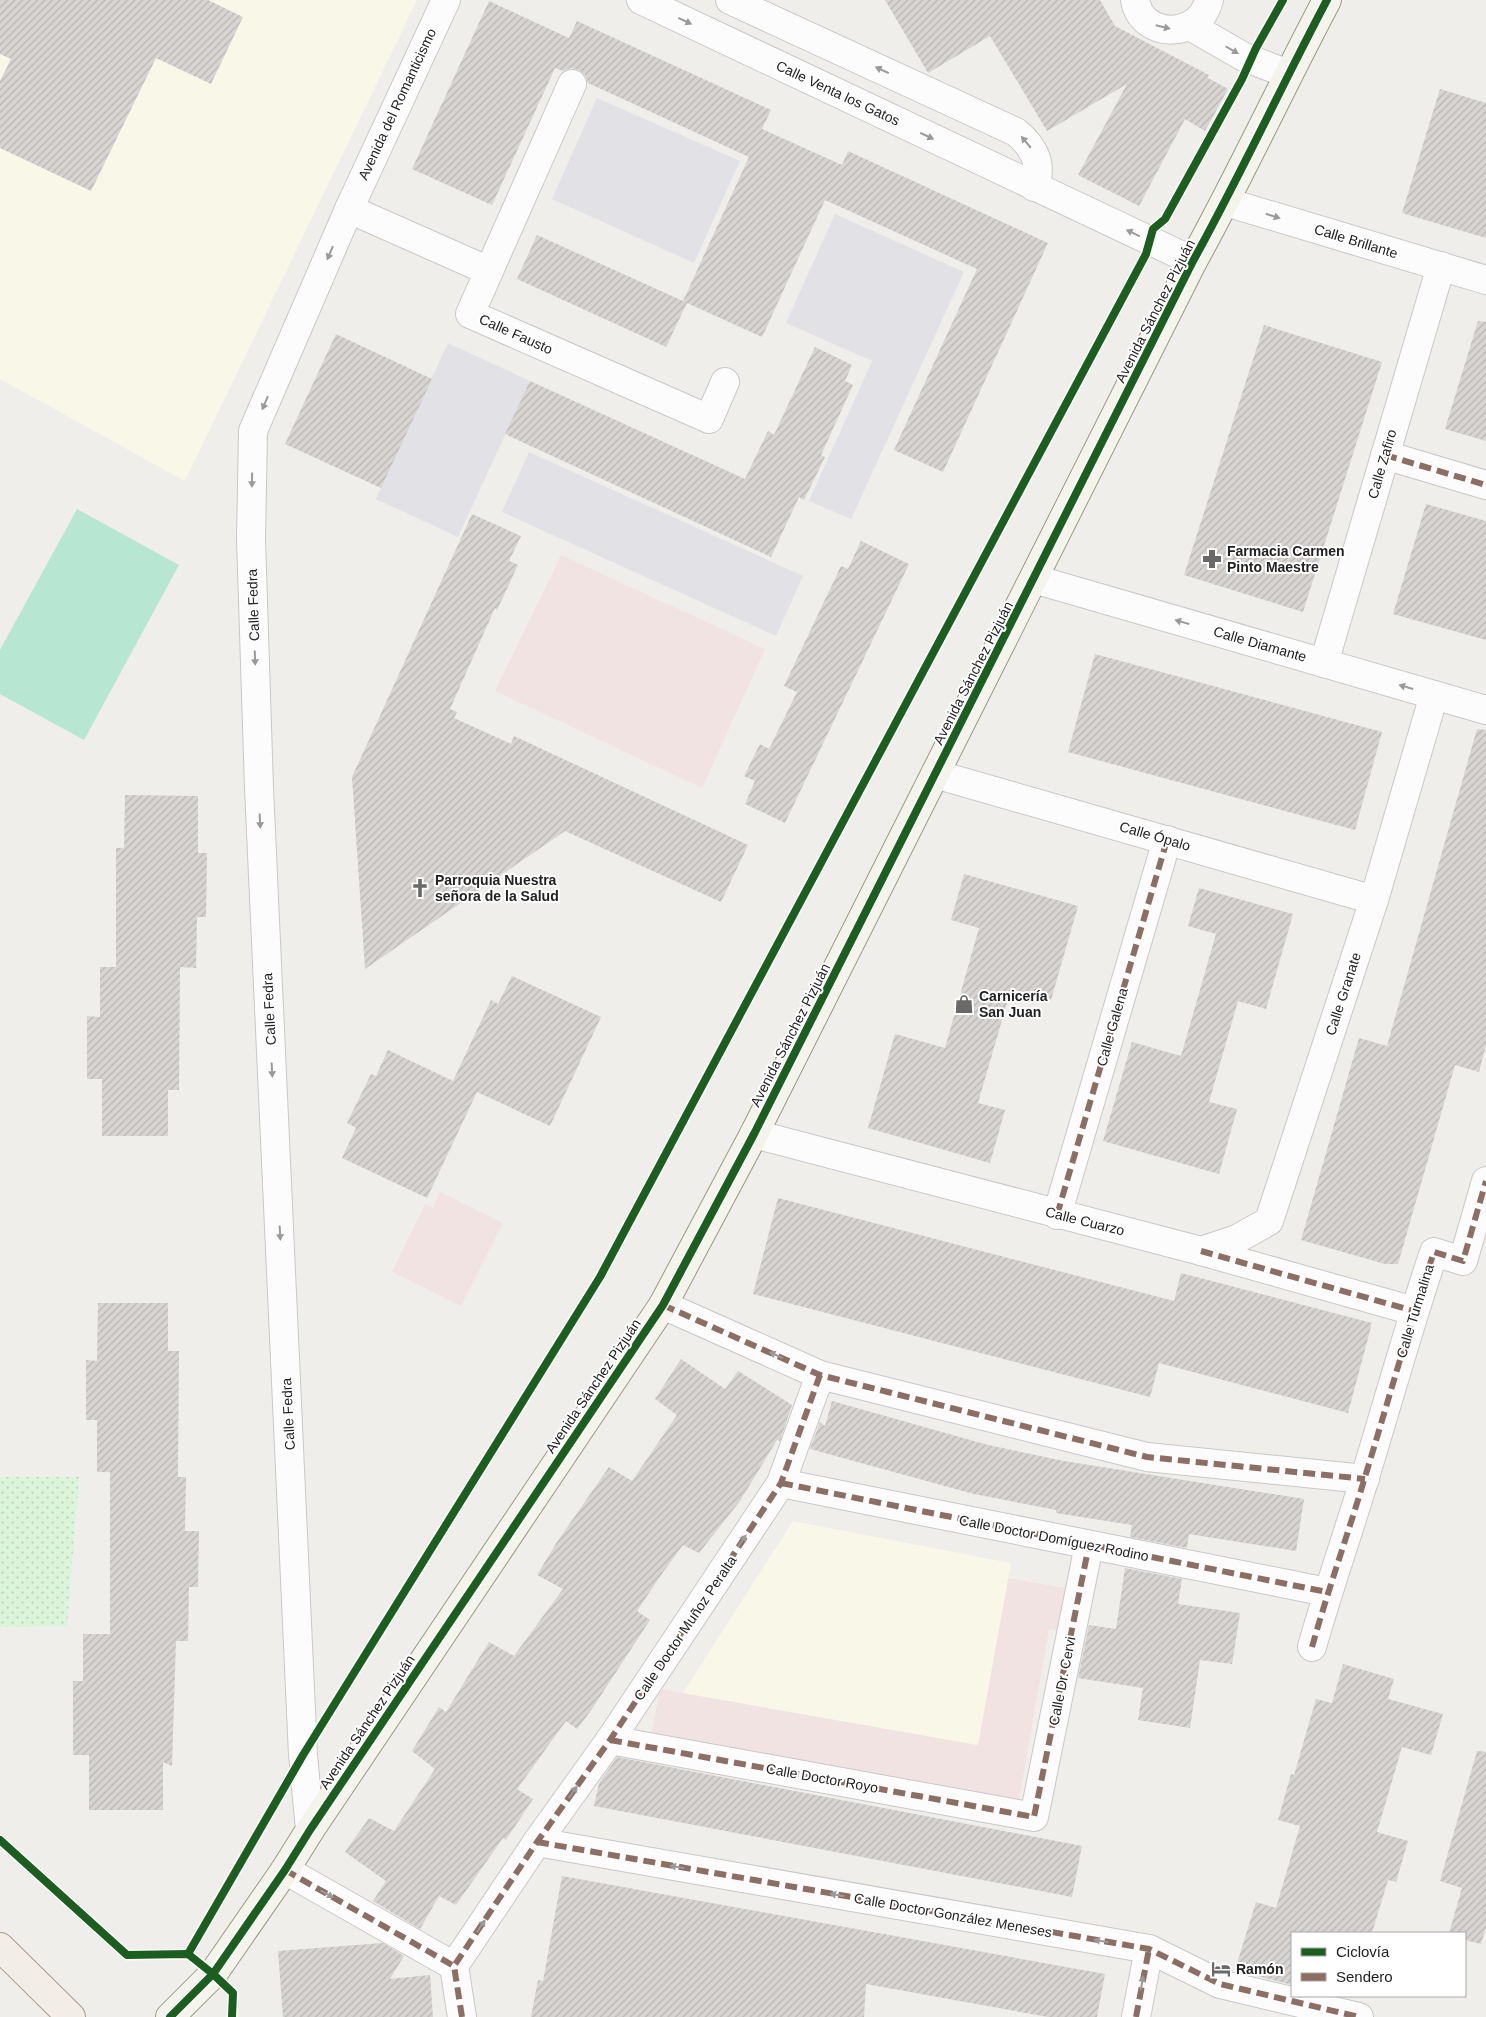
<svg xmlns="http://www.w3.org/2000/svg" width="1486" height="2017" font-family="Arial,sans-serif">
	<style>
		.commercial { fill: #f1e3e1 }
		.education { fill: #f8f7e8 }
		.park { fill: url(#park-dots) }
		.pitch { fill: #b7e6d2 }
		.plaza { fill: #e2e1e5 }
		.building { fill: url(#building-hatch) }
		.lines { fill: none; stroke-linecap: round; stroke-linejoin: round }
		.street-casing { stroke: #c9c8c7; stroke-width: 30 }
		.secondary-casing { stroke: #999a82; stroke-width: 30 }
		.primary-casing { stroke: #a79c86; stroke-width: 30 }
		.street { stroke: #fdfcfc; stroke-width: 28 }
		.secondary { stroke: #f4f4ed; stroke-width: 28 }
		.primary { stroke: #f3ede7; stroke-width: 28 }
		.quiet { stroke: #8d6e63; stroke-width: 6; stroke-dasharray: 12 6; stroke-linecap: butt }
		.cycleway-casing { stroke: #fff; stroke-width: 11 }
		.cycleway { stroke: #1b5e20; stroke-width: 8 }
		.oneway { fill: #9a9a9a }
		.labels { text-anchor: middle; stroke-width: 4; stroke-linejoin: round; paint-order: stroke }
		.street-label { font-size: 14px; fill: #222; stroke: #fff }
		.poi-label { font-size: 14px; font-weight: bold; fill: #222; stroke: #fff; text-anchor: start }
	</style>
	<defs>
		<pattern id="park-dots" width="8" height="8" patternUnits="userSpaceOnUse" patternTransform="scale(1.25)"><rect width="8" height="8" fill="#daf5da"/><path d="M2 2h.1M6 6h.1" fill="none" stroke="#bbd2bb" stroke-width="1.8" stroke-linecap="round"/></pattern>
		<pattern id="building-hatch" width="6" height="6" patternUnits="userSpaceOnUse" patternTransform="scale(1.25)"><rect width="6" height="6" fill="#d7d4d2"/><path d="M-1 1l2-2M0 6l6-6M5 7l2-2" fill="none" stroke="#b8b6b4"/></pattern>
	</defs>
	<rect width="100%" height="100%" fill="#f0eeeb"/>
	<g class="commercial">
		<polygon points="561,555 765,649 702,788 495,691"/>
		<polygon points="440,1192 503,1223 461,1306 392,1272 425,1204 433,1208"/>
		<polygon points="1008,1578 1076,1590 1068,1632 1049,1629 1019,1799 651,1735 660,1689 978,1745"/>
	</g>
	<g class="education">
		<polygon points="0,0 417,0 185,481 0,379"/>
		<polygon points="793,1521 1011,1563 978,1745 683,1693"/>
	</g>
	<polygon class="park" points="0,1477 79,1477 67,1626 0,1627"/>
	<polygon class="pitch" points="77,509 179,565 84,740 0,694 0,650"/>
	<g class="plaza">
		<polygon points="597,98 740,161 694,263 552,199"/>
		<polygon points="835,214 964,272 851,519 809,501 872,361 786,323"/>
		<polygon points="448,343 530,381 458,537 376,499"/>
		<polygon points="529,452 803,576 776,636 502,512"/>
	</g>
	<g class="building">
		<polygon points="0,0 208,0 243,17 211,84 156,58 91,191 0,148 0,81 11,59 0,54"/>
		<polygon points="885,0 1100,0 1115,26 1209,75 1208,78 1228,89 1205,131 1185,119 1139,206 1078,175 1127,84 1047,131 990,36 928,73"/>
		<polygon points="489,1 569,38 577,21 771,110 762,129 842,165 848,151 1048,243 943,472 894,450 977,269 825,200 762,337 687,303 666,347 517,279 537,235 683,301 749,157 588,83 585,75 579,70 571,68 563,71 555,68 492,205 412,169"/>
		<polygon points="1440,89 1486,103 1486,238 1402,213"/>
		<polygon points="1478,321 1486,322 1486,441 1445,429"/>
		<polygon points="1264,325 1382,362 1303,612 1184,575"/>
		<polygon points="336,334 432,379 381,488 285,444"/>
		<polygon points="815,347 852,365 845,381 853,385 821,455 825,457 804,500 799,497 771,557 505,434 530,381 745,479 768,431 774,435"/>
		<polygon points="1426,504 1486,521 1486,640 1393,614"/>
		<polygon points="472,514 521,536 509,561 518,565 497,610 495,608 450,709 457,712 454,718 511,744 514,736 748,845 721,902 565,831 365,969 352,777"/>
		<polygon points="861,541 909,564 785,823 745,804 755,781 744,776 760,744 769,749 797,692 784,686 841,566 848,569"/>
		<polygon points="1095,654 1382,732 1355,830 1068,752"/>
		<polygon points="1477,729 1486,730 1486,1045 1479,1072 1455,1065 1398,1264 1385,1264 1301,1240 1359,1038 1387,1046"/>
		<polygon points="125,795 198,796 198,853 207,853 206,917 197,917 196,968 180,967 179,1090 168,1090 168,1136 102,1136 102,1079 87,1079 87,1016 100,1017 100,967 116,967 116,848 124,848"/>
		<polygon points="964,874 1078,906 1051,1000 1011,989 978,1103 1005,1110 990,1163 868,1128 895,1034 945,1048 979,928 951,920"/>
		<polygon points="1199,888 1293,914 1266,1009 1238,1001 1209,1102 1237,1109 1219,1174 1103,1141 1132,1042 1181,1056 1216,934 1188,926"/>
		<polygon points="512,976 601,1017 550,1126 477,1092 427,1198 342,1158 356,1128 347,1123 371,1074 376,1076 388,1050 453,1081 491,1000 498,1004"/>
		<polygon points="778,1198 1174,1301 1181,1273 1372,1323 1348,1413 1159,1363 1150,1397 753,1294"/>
		<polygon points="98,1303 168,1303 168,1351 179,1351 178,1477 186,1477 185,1531 199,1531 198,1587 189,1587 188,1641 176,1641 172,1766 163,1762 163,1810 89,1810 89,1755 73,1755 73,1681 83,1681 83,1634 110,1634 110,1472 97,1472 97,1420 86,1420 86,1360 97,1361"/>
		<polygon points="681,1359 725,1389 738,1371 792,1405 780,1441 777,1440 740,1501 699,1553 683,1545 661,1575 637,1611 650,1620 590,1712 577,1729 566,1721 517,1789 533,1799 506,1840 503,1838 456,1905 439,1896 420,1929 373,1901 386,1881 345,1852 369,1818 394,1831 435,1769 412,1751 439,1707 446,1712 489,1642 514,1656 563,1589 537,1575 557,1542 609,1467 632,1481 677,1415 655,1399"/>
		<polygon points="832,1401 988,1445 1064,1461 1304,1499 1296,1551 1189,1534 1187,1548 1130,1537 1132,1525 1056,1513 1056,1510 974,1494 810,1449 820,1422 825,1426"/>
		<polygon points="1125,1568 1182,1579 1178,1604 1240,1613 1232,1664 1200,1660 1190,1728 1138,1720 1143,1688 1078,1678 1089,1625 1116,1629"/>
		<polygon points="1343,1664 1394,1679 1388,1699 1443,1714 1431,1755 1402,1747 1377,1832 1408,1841 1396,1882 1388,1880 1372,1933 1292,1933 1292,1985 1235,1970 1256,1902 1276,1908 1300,1826 1278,1820 1291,1774 1294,1775 1316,1699 1332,1703"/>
		<polygon points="1477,1751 1486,1752 1486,1927 1481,1944 1465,1940 1465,1933 1449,1933 1462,1888 1440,1881"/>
		<polygon points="617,1757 1082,1846 1072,1897 594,1806 599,1783"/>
		<polygon points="562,1876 1105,1974 1097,2017 1048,2017 866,1984 864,2017 531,2017 538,1980 543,1981"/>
		<polygon points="383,1943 404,1956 390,1979 430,1975 433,2017 283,2017 278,1951"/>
	</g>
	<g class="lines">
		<g class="street-casing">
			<g id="street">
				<polyline points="641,0 1193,261"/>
				<path d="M730 0 1016 132C1033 146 1044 164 1034 187"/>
				<path d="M1135 0C1142 40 1200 39 1209 0"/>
				<polyline points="1190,26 1244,57 1288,74"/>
				<polyline points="1226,202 1486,280"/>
				<polyline points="349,209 489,271 470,314 709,419 725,382"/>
				<polyline points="489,271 572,84"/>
				<polyline points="1385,455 1486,485"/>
				<polyline points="1034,579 1486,710"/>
				<polyline points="1324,663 1441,266"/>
				<polyline points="935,774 1374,900"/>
				<polyline points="754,1134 1201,1251 1414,1311"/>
				<polyline points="1057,1215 1167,840"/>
				<polyline points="1201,1251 1237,1239 1269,1221 1374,900 1434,695"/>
				<polyline points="663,1305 820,1375 1147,1457 1365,1479"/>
				<polyline points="781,1483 1327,1592"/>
				<path d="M1312 1647C1328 1590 1348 1534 1365 1477 1388 1402 1409 1326 1434 1252L1463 1261 1486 1181"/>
				<polyline points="610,1740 1034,1817 1089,1545"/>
				<polyline points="310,1830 303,1755 259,788 251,539 253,431 349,209 446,0"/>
				<polyline points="537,1842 1149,1949 1220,1984 1359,2017"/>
				<polyline points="285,1870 454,1966"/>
				<polyline points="462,2017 454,1966 537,1842 610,1740 781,1483 820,1375"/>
				<polyline points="1136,2017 1149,1949"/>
			</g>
		</g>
		<g class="secondary-casing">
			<path id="secondary" d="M170 2017 213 1974 285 1870 310 1830 663 1305 754 1134 1193 261C1240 176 1281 87 1327 0"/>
		</g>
		<g class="primary-casing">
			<polyline id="primary" points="0,1947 71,2017"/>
		</g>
		<use href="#street" class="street"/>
		<use href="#secondary" class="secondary"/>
		<use href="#primary" class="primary"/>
		<g class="quiet">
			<polyline points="1385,455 1486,485"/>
			<polyline points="1057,1215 1167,840"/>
			<polyline points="1201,1251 1414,1311"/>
			<polyline points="663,1305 820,1375 1147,1457 1365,1479"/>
			<polyline points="781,1483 1327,1592"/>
			<path d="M1312 1647C1328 1590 1348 1534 1365 1477 1388 1402 1409 1326 1434 1252L1463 1261 1486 1181"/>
			<polyline points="610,1740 1034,1817 1089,1545"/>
			<polyline points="537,1842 1149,1949 1220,1984 1359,2017"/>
			<polyline points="285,1870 454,1966"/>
			<polyline points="462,2017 454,1966 537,1842 610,1740 781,1483 820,1375"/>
			<polyline points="1136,2017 1149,1949"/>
		</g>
		<g class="cycleway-casing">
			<g id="cycleway">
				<polyline points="0,1840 127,1955 188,1954 213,1974 233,1993 232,2017"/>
				<polyline points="188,1954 303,1755 600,1277 1146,254 1153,229 1165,219 1242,79 1256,48 1283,0"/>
				<path d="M170 2017 213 1974 285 1870 310 1830 663 1305 754 1134 1193 261C1240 176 1281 87 1327 0"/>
			</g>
		</g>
		<use href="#cycleway" class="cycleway"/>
	</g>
	<defs><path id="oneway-solid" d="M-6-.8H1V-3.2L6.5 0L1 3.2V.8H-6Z" transform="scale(1.25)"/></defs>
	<g class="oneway">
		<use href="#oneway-solid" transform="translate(685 21) rotate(25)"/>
		<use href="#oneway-solid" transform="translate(1163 27) rotate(14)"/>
		<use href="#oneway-solid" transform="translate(1232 50) rotate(30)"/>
		<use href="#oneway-solid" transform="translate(882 70) rotate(-155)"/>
		<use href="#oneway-solid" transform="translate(927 136) rotate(25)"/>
		<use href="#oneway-solid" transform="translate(1026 142) rotate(-130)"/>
		<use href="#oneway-solid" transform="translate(1273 216) rotate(17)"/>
		<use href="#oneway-solid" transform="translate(1133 233) rotate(-154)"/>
		<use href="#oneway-solid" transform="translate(330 253) rotate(113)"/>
		<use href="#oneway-solid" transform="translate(265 403) rotate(113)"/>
		<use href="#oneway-solid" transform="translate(252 480) rotate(91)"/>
		<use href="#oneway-solid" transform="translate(1182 622) rotate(-164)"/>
		<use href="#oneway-solid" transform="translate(255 658) rotate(88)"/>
		<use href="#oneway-solid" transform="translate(1406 687) rotate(-164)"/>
		<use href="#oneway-solid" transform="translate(260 821) rotate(87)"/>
		<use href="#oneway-solid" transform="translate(272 1070) rotate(87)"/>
		<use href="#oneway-solid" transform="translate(280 1233) rotate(87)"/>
		<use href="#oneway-solid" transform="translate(776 1355) rotate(-156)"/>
		<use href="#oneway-solid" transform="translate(742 1541) rotate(-56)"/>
		<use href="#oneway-solid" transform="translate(573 1792) rotate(-55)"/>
		<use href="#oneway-solid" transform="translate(677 1867) rotate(-170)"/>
		<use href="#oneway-solid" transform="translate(327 1894) rotate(30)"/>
		<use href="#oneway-solid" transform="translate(837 1895) rotate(-170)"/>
		<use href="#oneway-solid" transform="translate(481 1926) rotate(-56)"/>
		<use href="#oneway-solid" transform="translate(1101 1941) rotate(-170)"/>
		<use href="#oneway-solid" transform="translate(1142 1983) rotate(-79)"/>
	</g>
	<defs>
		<g id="pharmacy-bare" transform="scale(1.5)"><path d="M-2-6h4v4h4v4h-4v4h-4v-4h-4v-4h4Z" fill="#6a6968" stroke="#fff" stroke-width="2.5" paint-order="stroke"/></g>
		<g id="church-bare" transform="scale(1.5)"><path d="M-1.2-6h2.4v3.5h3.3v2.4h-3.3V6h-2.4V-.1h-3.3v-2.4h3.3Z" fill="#6a6968" stroke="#fff" stroke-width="2.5" paint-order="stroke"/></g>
		<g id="shop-bare" transform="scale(1.5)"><path d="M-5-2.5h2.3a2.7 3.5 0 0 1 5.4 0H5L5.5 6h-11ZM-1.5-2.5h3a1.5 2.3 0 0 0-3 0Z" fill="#6a6968" stroke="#fff" stroke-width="2.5" paint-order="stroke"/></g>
		<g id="hotel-bare" transform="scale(1.5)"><path d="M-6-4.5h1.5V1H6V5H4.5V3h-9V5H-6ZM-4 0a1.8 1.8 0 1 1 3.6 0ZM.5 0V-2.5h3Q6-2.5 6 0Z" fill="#6a6968" stroke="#fff" stroke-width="2.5" paint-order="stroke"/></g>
	</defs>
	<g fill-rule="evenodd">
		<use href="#pharmacy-bare" x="1212" y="559"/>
		<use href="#church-bare" x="420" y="888"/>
		<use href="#shop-bare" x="964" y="1004"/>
		<use href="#hotel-bare" x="1221" y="1969"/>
	</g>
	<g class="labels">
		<g class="street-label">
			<text transform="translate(838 93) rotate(25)" y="5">Calle Venta los Gatos</text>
			<text transform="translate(397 104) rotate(-65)" y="5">Avenida del Romanticismo</text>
			<text transform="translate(1356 241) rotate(17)" y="5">Calle Brillante</text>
			<text transform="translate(1155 311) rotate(-63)" y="5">Avenida Sánchez Pizjuán</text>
			<text transform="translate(516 334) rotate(24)" y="5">Calle Fausto</text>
			<text transform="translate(1382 464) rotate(-74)" y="5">Calle Zafiro</text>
			<text transform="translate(253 605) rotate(-92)" y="5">Calle Fedra</text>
			<text transform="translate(1260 644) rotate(16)" y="5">Calle Diamante</text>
			<text transform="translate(973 673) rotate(-63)" y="5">Avenida Sánchez Pizjuán</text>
			<text transform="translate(1155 836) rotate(16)" y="5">Calle Ópalo</text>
			<text transform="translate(1343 994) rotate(-72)" y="5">Calle Granate</text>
			<text transform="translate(269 1009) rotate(-93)" y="5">Calle Fedra</text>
			<text transform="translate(1112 1027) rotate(-74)" y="5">Calle Galena</text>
			<text transform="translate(790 1035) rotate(-63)" y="5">Avenida Sánchez Pizjuán</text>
			<text transform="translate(1085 1221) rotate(14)" y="5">Calle Cuarzo</text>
			<text transform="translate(1415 1311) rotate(-73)" y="5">Calle Turmalina</text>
			<text transform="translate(593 1386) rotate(-56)" y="5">Avenida Sánchez Pizjuán</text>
			<text transform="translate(288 1414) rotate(-93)" y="5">Calle Fedra</text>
			<text transform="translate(1054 1538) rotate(11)" y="5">Calle Doctor Domíguez Rodino</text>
			<text transform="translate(685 1628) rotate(-56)" y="5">Calle Doctor Muñoz Peralta</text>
			<text transform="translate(1062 1681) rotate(-79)" y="5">Calle Dr. Cervi</text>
			<text transform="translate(367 1722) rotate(-56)" y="5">Avenida Sánchez Pizjuán</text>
			<text transform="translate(822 1778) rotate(10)" y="5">Calle Doctor Royo</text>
			<text transform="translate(953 1915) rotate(10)" y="5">Calle Doctor González Meneses</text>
		</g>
		<g class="poi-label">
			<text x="1227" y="556">Farmacia Carmen<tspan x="1227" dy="16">Pinto Maestre</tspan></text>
			<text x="435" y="885">Parroquia Nuestra<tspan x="435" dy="16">señora de la Salud</tspan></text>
			<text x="979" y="1001">Carnicería<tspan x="979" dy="16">San Juan</tspan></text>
			<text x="1236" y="1974">Ramón</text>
		</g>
	</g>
	<rect x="1291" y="1932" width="175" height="65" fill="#ffffff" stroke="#a7a7a7"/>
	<rect x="1301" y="1948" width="25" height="8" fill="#1b5e20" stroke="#a7a7a7"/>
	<text x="1336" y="1957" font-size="15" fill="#222222">Ciclovía</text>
	<rect x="1301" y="1973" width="25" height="8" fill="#8d6e63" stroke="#a7a7a7"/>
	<text x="1336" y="1982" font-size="15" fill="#222222">Sendero</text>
</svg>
